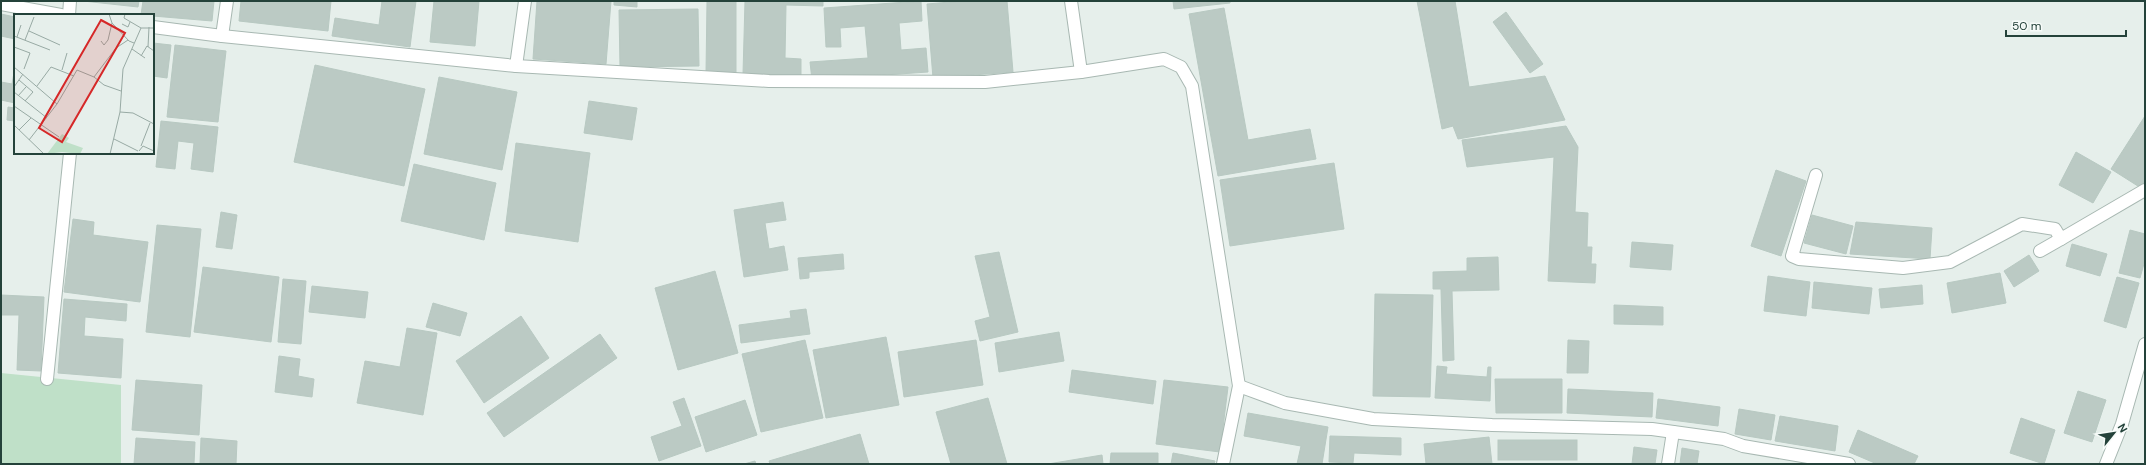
<svg xmlns="http://www.w3.org/2000/svg" width="2146" height="465" font-family="'DM Sans',sans-serif">
	<style>
		.green { fill: #bfe0c8 }
		.building { fill: #bbcac4; stroke: #b8c9c2 }
		.lines { fill: none; stroke-linecap: round; stroke-linejoin: round }
		.minor-casing { stroke: #a8b8b2; stroke-width: 14 }
		.minor { stroke: #fff; stroke-width: 12 }
		.inset-road { fill: none; stroke: #98aaa4; stroke-width: 1 }
		.view { fill: #d62828; fill-opacity: 0.15; stroke: #d62828; stroke-width: 2 }
		.inset-edge { fill: none; stroke: #24423a; stroke-width: 2 }
	</style>
	<rect width="100%" height="100%" fill="#e6efeb"/>
	<polygon class="green" points="1,373 121,385 121,464 1,464"/>
	<g class="building">
		<polygon points="83,1 139,1 138,7"/>
		<polygon points="143,1 214,1 212,21 141,15"/>
		<polygon points="241,1 331,1 328,31 239,21"/>
		<polygon points="382,1 416,1 410,47 332,36 335,18 379,25"/>
		<polygon points="434,1 479,1 475,46 430,42"/>
		<polygon points="537,1 611,1 606,64 533,59"/>
		<polygon points="614,1 637,1 637,7 614,5"/>
		<polygon points="707,1 736,1 736,73 706,73"/>
		<polygon points="745,1 823,1 823,6 786,5 785,58 801,59 801,76 743,74"/>
		<polygon points="921,1 922,21 899,23 901,50 926,48 928,72 812,80 810,62 868,58 865,26 840,28 841,47 826,47 824,8"/>
		<polygon points="962,1 1007,1 1013,72 933,78 927,4"/>
		<polygon points="1173,1 1230,1 1230,3 1174,9"/>
		<polygon points="1417,1 1455,1 1469,87 1545,76 1565,120 1458,139 1453,126 1442,129"/>
		<polygon points="1224,8 1248,140 1310,129 1316,159 1218,176 1189,14"/>
		<polygon points="698,9 699,66 620,67 619,10"/>
		<polygon points="1506,12 1543,64 1530,73 1493,22"/>
		<polygon points="1,14 15,17 15,39 1,36"/>
		<polygon points="153,43 171,45 167,78 153,76"/>
		<polygon points="175,45 226,51 218,122 167,117"/>
		<polygon points="315,65 425,89 404,186 294,162"/>
		<polygon points="15,67 15,103 1,100 1,82 12,84"/>
		<polygon points="439,77 517,92 502,170 424,154"/>
		<polygon points="589,101 637,108 632,140 584,133"/>
		<polygon points="8,107 15,108 15,121 7,120"/>
		<polygon points="2145,116 2145,181 2141,188 2111,169"/>
		<polygon points="161,121 218,127 213,172 191,169 194,143 178,141 175,169 156,167"/>
		<polygon points="1566,126 1578,147 1575,212 1588,213 1587,247 1592,247 1591,264 1596,264 1595,283 1548,281 1554,157 1467,167 1462,140"/>
		<polygon points="516,143 590,153 578,242 505,231"/>
		<polygon points="2076,152 2111,172 2093,203 2059,185"/>
		<polygon points="1334,163 1344,229 1230,246 1220,180"/>
		<polygon points="414,164 496,183 484,240 401,221"/>
		<polygon points="1776,170 1806,181 1781,256 1751,246"/>
		<polygon points="783,202 786,220 765,223 769,249 784,246 788,270 744,277 734,210"/>
		<polygon points="221,212 237,215 232,249 216,247"/>
		<polygon points="1812,215 1853,226 1846,254 1804,243"/>
		<polygon points="73,219 94,222 93,235 148,242 140,302 64,292"/>
		<polygon points="1856,222 1932,228 1930,259 1850,254"/>
		<polygon points="157,225 201,229 190,337 146,332"/>
		<polygon points="2130,230 2145,234 2145,260 2140,278 2119,273"/>
		<polygon points="1632,242 1673,245 1671,270 1630,267"/>
		<polygon points="2072,244 2107,254 2100,276 2066,266"/>
		<polygon points="999,252 1018,332 980,341 975,321 990,317 975,256"/>
		<polygon points="843,254 844,269 809,272 809,278 800,279 798,258"/>
		<polygon points="2029,255 2039,271 2014,287 2004,271"/>
		<polygon points="1498,257 1499,290 1452,291 1454,360 1443,361 1441,289 1433,289 1433,272 1467,271 1467,258"/>
		<polygon points="203,267 279,277 271,342 194,332"/>
		<polygon points="715,271 738,353 678,370 655,288"/>
		<polygon points="2000,273 2006,303 1952,313 1947,283"/>
		<polygon points="1768,276 1810,282 1806,316 1764,311"/>
		<polygon points="2117,277 2139,283 2126,328 2104,321"/>
		<polygon points="283,279 306,281 301,344 278,342"/>
		<polygon points="1814,282 1872,288 1869,314 1812,308"/>
		<polygon points="1922,285 1923,304 1881,308 1879,289"/>
		<polygon points="312,286 368,292 365,318 309,312"/>
		<polygon points="1375,294 1433,295 1430,397 1373,396"/>
		<polygon points="1,295 44,297 41,371 17,370 19,315 1,315"/>
		<polygon points="64,299 127,304 126,321 85,317 84,336 123,339 121,378 58,373"/>
		<polygon points="433,303 467,313 460,336 426,327"/>
		<polygon points="1614,305 1663,307 1663,325 1614,324"/>
		<polygon points="806,309 810,334 741,343 739,325 791,318 790,311"/>
		<polygon points="521,316 549,358 484,403 456,361"/>
		<polygon points="407,328 437,333 423,415 357,403 365,361 400,367"/>
		<polygon points="1059,332 1064,361 999,372 995,343"/>
		<polygon points="600,334 617,358 504,437 487,413"/>
		<polygon points="886,337 899,405 826,418 813,350"/>
		<polygon points="805,340 823,418 761,432 742,354"/>
		<polygon points="976,340 983,385 904,397 898,352"/>
		<polygon points="1568,340 1589,341 1588,373 1567,373"/>
		<polygon points="279,356 300,359 298,376 314,379 312,397 275,392"/>
		<polygon points="1437,366 1447,367 1446,374 1487,377 1488,367 1491,367 1490,401 1435,398"/>
		<polygon points="1072,370 1156,381 1153,404 1069,392"/>
		<polygon points="1495,379 1562,379 1562,413 1496,413"/>
		<polygon points="136,380 202,385 199,435 132,430"/>
		<polygon points="1164,380 1228,387 1220,452 1156,444"/>
		<polygon points="1568,389 1653,393 1652,417 1567,413"/>
		<polygon points="2078,391 2106,400 2092,442 2064,433"/>
		<polygon points="684,398 701,446 659,461 651,437 682,426 673,402"/>
		<polygon points="988,398 1007,464 951,464 936,412"/>
		<polygon points="1658,399 1720,407 1718,426 1656,418"/>
		<polygon points="745,400 757,435 706,452 695,417"/>
		<polygon points="1739,409 1775,415 1771,440 1735,434"/>
		<polygon points="1248,413 1328,427 1322,464 1297,464 1301,446 1244,436"/>
		<polygon points="1780,416 1838,426 1835,451 1775,441"/>
		<polygon points="2021,418 2055,430 2044,464 2010,453"/>
		<polygon points="1858,430 1918,456 1914,464 1877,464 1849,452"/>
		<polygon points="860,434 869,464 770,464 769,461"/>
		<polygon points="1330,436 1401,438 1401,455 1354,453 1353,463 1329,462"/>
		<polygon points="1489,437 1492,464 1426,464 1424,444"/>
		<polygon points="136,438 195,442 194,464 134,464"/>
		<polygon points="201,438 237,441 236,464 200,464"/>
		<rect x="1498" y="440" width="79" height="20"/>
		<polygon points="1634,447 1657,450 1655,464 1632,464"/>
		<polygon points="1682,448 1699,451 1697,464 1680,464"/>
		<polygon points="1111,453 1158,453 1158,464 1110,464"/>
		<polygon points="1173,453 1215,461 1214,464 1171,464"/>
		<polygon points="1102,455 1103,464 1048,464"/>
		<polygon points="755,461 756,464 744,464"/>
	</g>
	<g class="lines">
		<g class="minor-casing">
			<g id="minor">
				<polyline points="1071,1 1081,72"/>
				<polyline points="1,4 61,15"/>
				<polyline points="69,15 70,1"/>
				<polyline points="153,27 222,36 516,66 769,81 985,82 1081,72 1164,59 1181,67 1192,86 1239,386 1223,464"/>
				<polyline points="222,36 227,1"/>
				<polyline points="516,66 525,1"/>
				<polyline points="1816,175 1792,256 1799,259 1903,268 1950,262 2022,224 2055,229 2061,239 2145,190"/>
				<polyline points="2040,251 2061,239"/>
				<polyline points="47,379 70,153"/>
				<polyline points="1239,386 1285,403 1373,419 1492,425 1652,429 1724,439 1743,446 1849,464"/>
				<polyline points="1668,464 1673,432"/>
				<polyline points="2106,464 2122,424 2145,344"/>
			</g>
		</g>
		<use href="#minor" class="minor"/>
	</g>
	<g transform="translate(14 14)">
		<rect width="140" height="140" fill="#e6efeb"/>
		<path d="M48 120 55 124 52 128 69 134 66 140 48 138 33 140Z" fill="#bfe0c8"/>
		<path class="inset-road" d="M95 0 98 9 115 27 120 29M111 0 110 4 127 14H140M108 10 114 13 116 8M15 17 46 31M0 22 36 36M3 23 7 11M11 26 20 3M87 27 90 31 94 26 98 9M0 33 16 39 10 55M134 33 135 13M118 35 131 44M127 42 133 32 140 37M0 53 43 90M48 56 53 39M80 63 102 34 114 26M5 66 19 78 11 87M23 72 37 53 60 62M0 73 9 60M0 78 33 104M4 82 12 73M0 92 45 123M106 98 119 99 140 110M0 111 30 140M5 116 17 104M100 125 124 137M15 126 43 90 63 56 80 63 90 71 107 77M127 132 136 109M125 137 129 132 140 137M96 140 106 98 109 55 127 14"/>
		<path class="view" d="M87 6 111 19 48 128 25 114Z"/>
		<rect width="140" height="140" class="inset-edge"/>
	</g>
	<rect width="2146" height="465" fill="none" stroke="#24423a" stroke-width="4"/>
	<g transform="translate(2114 433) rotate(60)" stroke="#f7fbf9" stroke-width="3" paint-order="stroke">
	<path d="M0-3L7 15L0 10L-7 15Z" fill="#24423a"/>
	<text y="-6" font-size="11" font-weight="bold" text-anchor="middle" fill="#24423a">N</text>
	</g>
	<path d="M2006 30v6h120v-6" fill="none" stroke="#24423a" stroke-width="2"/>
	<text x="2012" y="30" font-size="12" fill="#24423a" stroke="#f7fbf9" stroke-width="3" paint-order="stroke">50 m</text>
</svg>
